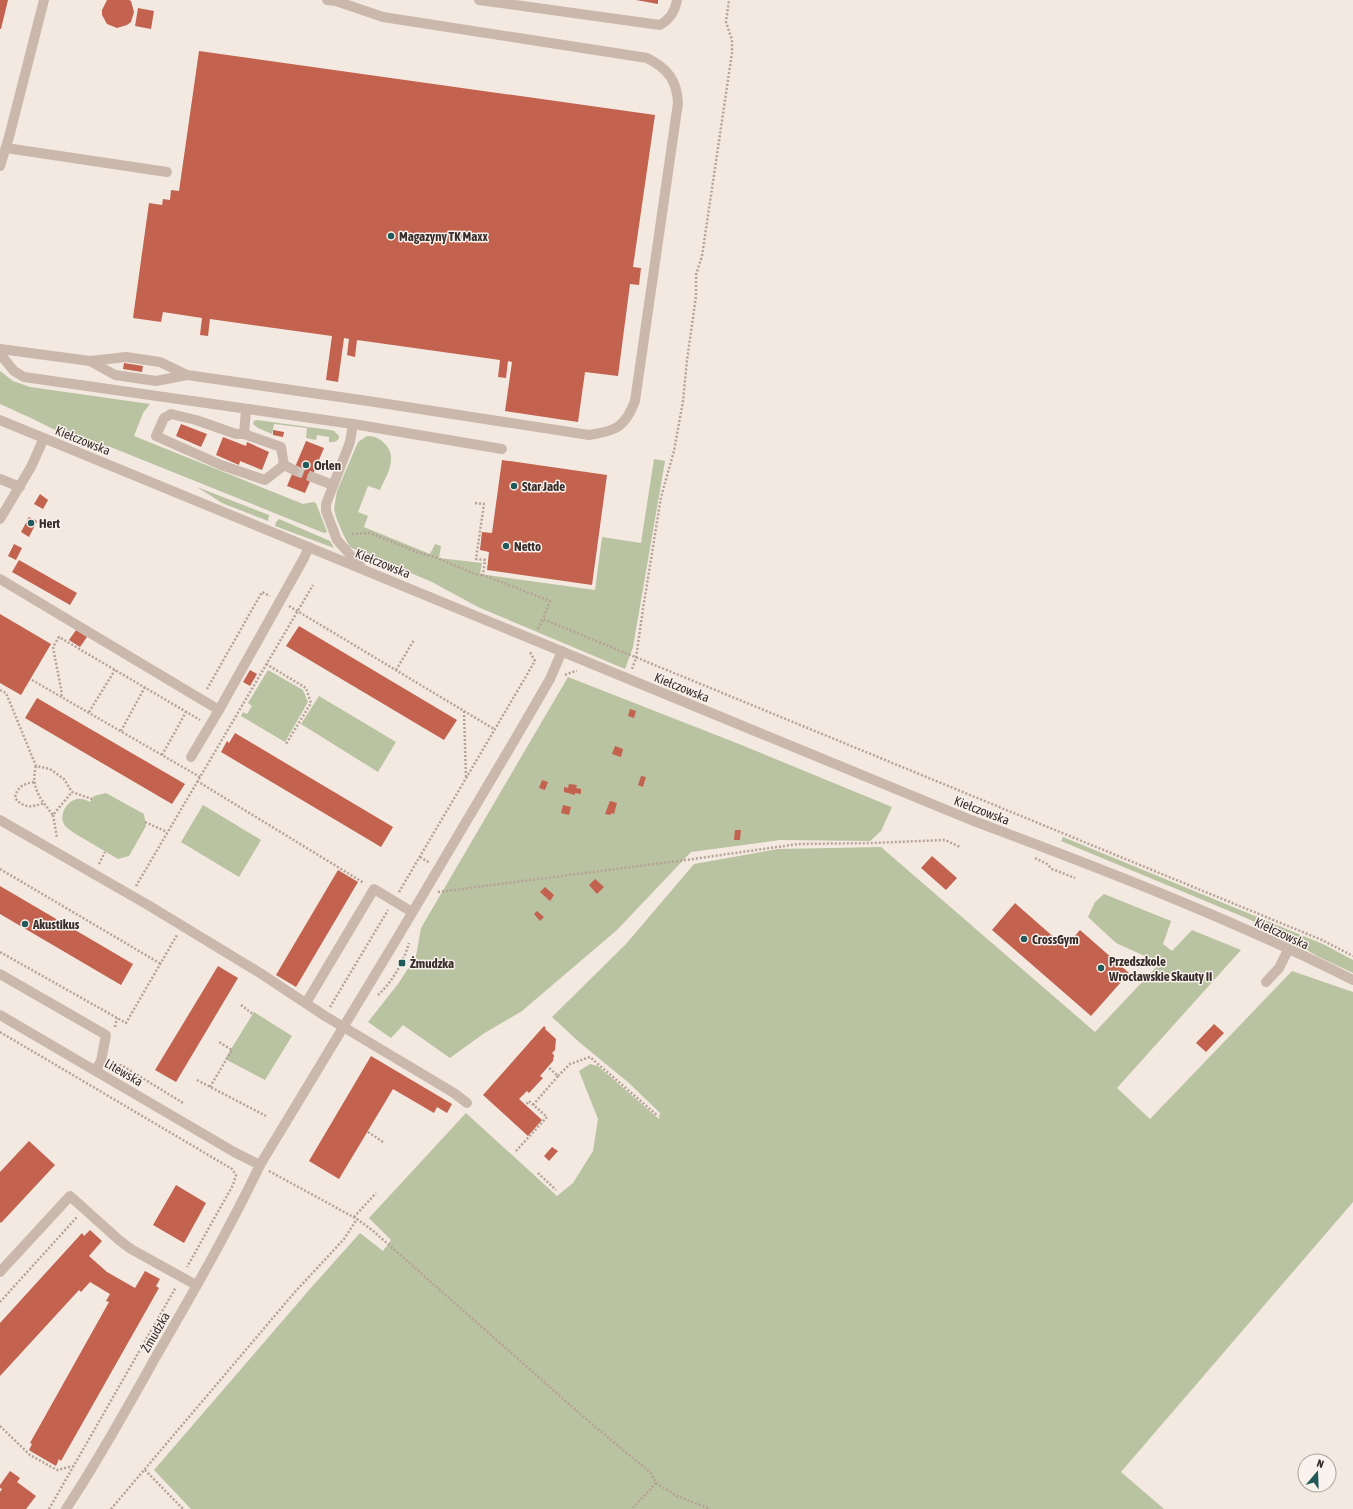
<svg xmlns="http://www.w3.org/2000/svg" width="1353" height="1509" font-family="'Asap Condensed',sans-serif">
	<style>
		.green { fill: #b9c2a1 }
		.building { fill: #c2624f }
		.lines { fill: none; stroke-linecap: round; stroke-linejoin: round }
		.minor-tunnel { stroke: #cec4bd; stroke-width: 10; stroke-dasharray: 10 5; stroke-linecap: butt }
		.path { stroke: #b7a297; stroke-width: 2.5; stroke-dasharray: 2 2; stroke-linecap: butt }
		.minor { stroke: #cbb8ad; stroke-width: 10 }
		.poi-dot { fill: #215a59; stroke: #faf3ed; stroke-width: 1.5 }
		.labels { text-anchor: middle; stroke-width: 3; stroke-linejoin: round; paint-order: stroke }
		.poi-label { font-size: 13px; font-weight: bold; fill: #392e2b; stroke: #faf3ed; text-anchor: start }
		.street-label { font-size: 13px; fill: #392e2b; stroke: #faf3ed }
	</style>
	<rect width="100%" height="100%" fill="#f3e9e1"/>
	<g class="green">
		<polygon points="0,371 13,381 30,387 150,404 143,413 134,436 303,504 313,502 316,503 327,532 324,533 108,446 105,450 85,445 33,419 0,404"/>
		<path d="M257 420 330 430 334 431 339 436V438C337 442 333 443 329 442V437L317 435 316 440 306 438 307 428 274 424 272 434 258 428 253 424 254 421Z"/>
		<path d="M367 436C375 436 381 439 386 445 398 459 386 476 380 490L368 486 358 512 368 516 364 527 430 554 435 544 441 546 439 558 482 563 480 574 595 590 602 537 641 543 654 459 665 461 633 647 625 669 478 607 432 582 356 550 350 547 343 534 336 517 334 509 337 491 358 442Z"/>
		<polygon points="197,487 269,515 268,521 222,503"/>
		<polygon points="279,519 330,541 334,548 275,526 276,522"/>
		<polygon points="268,670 303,690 308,702 285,742 241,716 243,712 247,714 252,706 248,703"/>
		<polygon points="568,677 739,744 892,807 881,831 870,841 780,840 691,852 617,930 522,1011 483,1034 450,1058 403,1025 391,1038 368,1022 398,984 416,956 421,928"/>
		<polygon points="319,696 396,742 378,772 301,724"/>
		<path d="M106 793 144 814 146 826 129 856 118 859 74 833C71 830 66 828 64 824 59 814 67 801 77 799 82 798 86 800 90 802L94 796Z"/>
		<polygon points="203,805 261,840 239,877 181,842"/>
		<polygon points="1063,837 1323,944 1353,960 1353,973 1317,956 1273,930 1239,915 1061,841"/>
		<polygon points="881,847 1095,1032 1160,963 1116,943 1088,917 1095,902 1104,894 1171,921 1163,944 1172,951 1192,930 1241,950 1117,1088 1150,1119 1292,971 1353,992 1353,1202 1121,1472 1164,1509 191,1509 154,1470 310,1289 360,1233 383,1251 391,1240 369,1218 466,1113 557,1196 573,1183 593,1151 598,1119 579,1071 590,1064 598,1066 659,1119 660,1113 629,1083 579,1042 552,1017 626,944 694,864 778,849"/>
		<polygon points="254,1012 292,1036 265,1080 225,1059"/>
	</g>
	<g class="building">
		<polygon points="0,0 8,0 1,29 0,29"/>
		<polygon points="107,0 129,0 131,1 134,12 131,22 127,25 117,28 107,24 102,15 102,10"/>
		<polygon points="636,0 658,0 658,4"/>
		<polygon points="138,8 154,11 151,29 135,26"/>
		<polygon points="199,51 655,115 633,267 641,268 639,285 630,284 618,376 585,372 578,422 505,411 512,362 508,361 506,378 498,377 500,360 357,340 355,357 347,355 349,339 344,338 338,382 326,380 332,336 210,319 208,336 200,335 202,318 163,312 161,322 133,318 149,203 162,205 163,199 170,200 171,190 179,191"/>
		<polygon points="124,363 143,366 142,372 123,369"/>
		<polygon points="181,424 207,434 201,447 176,436"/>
		<polygon points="273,430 284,432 283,437 273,435"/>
		<polygon points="223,437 246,446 247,442 269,452 262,470 240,461 239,465 216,455"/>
		<polygon points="306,441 324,448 305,493 287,486"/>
		<polygon points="502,460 607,475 592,585 487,570 489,552 480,550 482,532 492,533"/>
		<polygon points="40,494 48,500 43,509 34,504"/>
		<polygon points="29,517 37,521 29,537 21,532"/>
		<polygon points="14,544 22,548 16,560 8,556"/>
		<polygon points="19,560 77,593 70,605 12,572"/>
		<polygon points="0,614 51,644 21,695 0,683"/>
		<polygon points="299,626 457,720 444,740 286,646"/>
		<polygon points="76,630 87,637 80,647 69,640"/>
		<polygon points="250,670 257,674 250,686 243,682"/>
		<polygon points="37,698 185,784 172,804 25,718"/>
		<polygon points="630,709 636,711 634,718 628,716"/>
		<polygon points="235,733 393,827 381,847 221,752 227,741 229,743"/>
		<polygon points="615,746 623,749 621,757 612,754"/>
		<polygon points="641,776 646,777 643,787 638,785"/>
		<polygon points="542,780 548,782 545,790 539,788"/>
		<polygon points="569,784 577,785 576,788 581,789 581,794 575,793 575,795 564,792 564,787 568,788"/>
		<polygon points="610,801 617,803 614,814 611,813 611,815 605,814"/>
		<polygon points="563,805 571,807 569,815 561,813"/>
		<polygon points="735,830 741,830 740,840 734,840"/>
		<polygon points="932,856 957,878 946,890 921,868"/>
		<polygon points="338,870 358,882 296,987 276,975"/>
		<polygon points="595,879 604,887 597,894 589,885"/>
		<polygon points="0,886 133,964 121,985 0,914"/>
		<polygon points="545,887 554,895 550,901 540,892"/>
		<polygon points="1015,903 1065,947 1080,930 1129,973 1091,1016 992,930"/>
		<polygon points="537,911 544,917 540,921 534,914"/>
		<polygon points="218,966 238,978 176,1082 155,1070"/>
		<polygon points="1214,1024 1224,1033 1206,1052 1196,1043"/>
		<polygon points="544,1026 546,1028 545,1029 556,1039 555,1050 552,1053 554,1055 553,1061 540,1076 543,1078 529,1093 527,1091 519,1099 542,1120 528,1136 483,1095"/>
		<polygon points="371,1056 452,1104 447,1113 437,1107 434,1113 393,1089 339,1179 309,1161"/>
		<polygon points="29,1141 55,1165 1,1223 0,1222 0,1172"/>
		<polygon points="552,1147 558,1151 549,1161 544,1156"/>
		<polygon points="176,1185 206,1203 184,1243 153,1225"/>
		<polygon points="90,1230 102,1241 89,1256 107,1272 135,1288 145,1271 160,1279 156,1286 159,1288 61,1461 59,1459 56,1466 32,1452 29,1450 32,1444 30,1443 109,1302 106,1301 110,1294 90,1282 81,1292 79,1290 0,1376 0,1323 82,1233 84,1236"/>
		<polygon points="10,1471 20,1478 17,1482 36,1496 26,1509 0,1509 0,1492 2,1489 0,1488 0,1485"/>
	</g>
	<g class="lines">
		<polyline class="minor-tunnel" points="294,470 312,477"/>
		<g class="path">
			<polyline points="475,503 484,504 476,559 485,560 483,575 550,601 543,619"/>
			<polyline points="352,534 370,533 417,552 435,557 475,574 483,575"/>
			<polyline points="289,606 494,729"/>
			<polyline points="538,629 543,619 1322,940 1353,956"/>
			<polyline points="266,664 306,688 311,703 286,744"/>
			<polyline points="632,669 636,658 643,609 661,497 674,451 683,401 687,360 696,296 696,275 702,256 732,53 732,40 726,22 729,0"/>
			<polyline points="396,670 414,640"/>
			<polyline points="565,675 572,672 577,671"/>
			<polyline points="32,680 200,777"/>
			<polyline points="207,689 262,592 270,596"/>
			<polyline points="0,690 6,693 36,766 50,769 64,779 72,792 92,799"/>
			<polyline points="61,696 62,694 53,647 59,637 200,720"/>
			<polyline points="464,711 466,778"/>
			<polyline points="89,712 115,670"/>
			<polyline points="121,731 145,687"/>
			<polyline points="162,755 186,712"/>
			<path d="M36 766C30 787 41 800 53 815L72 792"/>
			<polyline points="197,781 364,883"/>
			<path d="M34 782C23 784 17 787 15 798 24 809 32 807 44 803"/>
			<polyline points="53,815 57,838"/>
			<polyline points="145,822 167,832"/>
			<polyline points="420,857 430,863"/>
			<polyline points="1035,858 1047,864 1052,869 1075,878"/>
			<polyline points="99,864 105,852"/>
			<polyline points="0,869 161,964"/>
			<polyline points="136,886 313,585"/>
			<polyline points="399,892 535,661 530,652"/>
			<polyline points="438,892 686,860 798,844 873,843 945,840 960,847"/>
			<polyline points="0,952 126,1023 177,935"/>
			<path d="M378 995C393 981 403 963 409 943"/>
			<polyline points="241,1005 254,1015"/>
			<polyline points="330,1007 388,910"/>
			<polyline points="115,1027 117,1018"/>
			<polyline points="0,1032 232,1169 236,1175 233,1185 187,1267"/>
			<polyline points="112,1062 123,1066 183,1103"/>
			<polyline points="558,1076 570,1064 590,1057 658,1116"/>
			<polyline points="197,1080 266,1116"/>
			<polyline points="210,1087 232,1050 219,1042"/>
			<polyline points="533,1105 558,1076 548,1067"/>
			<polyline points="368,1132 383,1142"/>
			<polyline points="516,1151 547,1117 529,1101 526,1105"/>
			<polyline points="269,1171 357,1219 372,1230 586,1419 651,1473 656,1483 632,1509"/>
			<polyline points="538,1173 556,1190"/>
			<polyline points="354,1217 376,1193"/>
			<polyline points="0,1302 77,1217"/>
			<polyline points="0,1426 30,1455 57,1470 73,1466"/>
			<polyline points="145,1470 183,1509"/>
			<polyline points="656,1483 677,1496 710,1509"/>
			<polyline points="49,1509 176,1287"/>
			<polyline points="111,1509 294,1293 344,1239 357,1219"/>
		</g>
		<g class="minor">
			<path d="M479 0 660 25C670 19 675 12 677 0"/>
			<polyline points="6,148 167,172"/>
			<polyline points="0,166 9,137 44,0"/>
			<path d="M0 349 90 361 126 357 160 362 187 375 368 401 589 435C615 431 625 428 635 401L678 103C677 80 667 68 647 58L383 17 336 1 327 0"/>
			<polyline points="0,354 14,371 24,377 353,424 502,449"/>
			<polyline points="90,361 115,375 156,381 187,375"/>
			<polyline points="246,410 244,434 281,447 284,465 294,470"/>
			<path d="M0 420 971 820C1100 868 1230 918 1353 980"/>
			<polyline points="353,424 350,442 326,504 326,511 337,540 361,567"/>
			<polyline points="244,434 236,434 196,420 171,414 164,418 156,436 221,465 265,480 284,465"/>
			<polyline points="312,477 333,485"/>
			<polyline points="0,479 20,487"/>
			<polyline points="0,519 31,467 44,438"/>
			<polyline points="0,579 219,710 304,558 309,547"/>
			<polyline points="191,757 219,710"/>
			<polyline points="0,820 148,905 260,973 325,1016 454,1093 467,1103"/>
			<polyline points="0,974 106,1035 101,1061 96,1070"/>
			<polyline points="1266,982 1279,968 1288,950"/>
			<polyline points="306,1003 374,889 412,912"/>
			<polyline points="0,1015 234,1152 260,1165 396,940 514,741 550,679 562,651"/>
			<polyline points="0,1272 70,1196 119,1240 131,1249 196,1285"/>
			<path d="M66 1509C98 1461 126 1410 154 1360 191 1296 228 1232 260 1165"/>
		</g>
	</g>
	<g class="poi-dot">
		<circle cx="391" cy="236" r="4"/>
		<circle cx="306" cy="465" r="4"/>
		<circle cx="514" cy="486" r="4"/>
		<circle cx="31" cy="523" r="4"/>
		<circle cx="506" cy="546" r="4"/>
		<circle cx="25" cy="924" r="4"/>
		<circle cx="1024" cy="939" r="4"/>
		<rect x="398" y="959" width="8" height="8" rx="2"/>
		<circle cx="1101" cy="968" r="4"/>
	</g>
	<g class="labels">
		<g class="poi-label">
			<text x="399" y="241">Magazyny TK Maxx</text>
			<text x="314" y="470">Orlen</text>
			<text x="522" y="491">Star Jade</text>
			<text x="39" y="528">Hert</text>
			<text x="514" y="551">Netto</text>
			<text x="33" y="929">Akustikus</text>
			<text x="1032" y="944">CrossGym</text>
			<text x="1109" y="966">Przedszkole<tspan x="1109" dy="15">Wrocławskie Skauty II</tspan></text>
			<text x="410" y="968">Żmudzka</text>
		</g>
		<g class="street-label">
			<text transform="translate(83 440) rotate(22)" y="5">Kiełczowska</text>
			<text transform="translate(383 563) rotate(22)" y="5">Kiełczowska</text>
			<text transform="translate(682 687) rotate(22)" y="5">Kiełczowska</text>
			<text transform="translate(982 810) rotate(21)" y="5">Kiełczowska</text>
			<text transform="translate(1282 933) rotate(25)" y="5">Kiełczowska</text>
			<text transform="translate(124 1072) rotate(30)" y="5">Litewska</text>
			<text transform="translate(155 1332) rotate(-60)" y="5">Żmudzka</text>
		</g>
	</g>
	<g transform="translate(1317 1473) rotate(19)"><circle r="19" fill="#faf3ed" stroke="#ada49f"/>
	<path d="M0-3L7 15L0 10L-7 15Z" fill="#215a59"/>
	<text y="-6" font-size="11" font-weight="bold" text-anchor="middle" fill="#392e2b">N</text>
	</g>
</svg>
